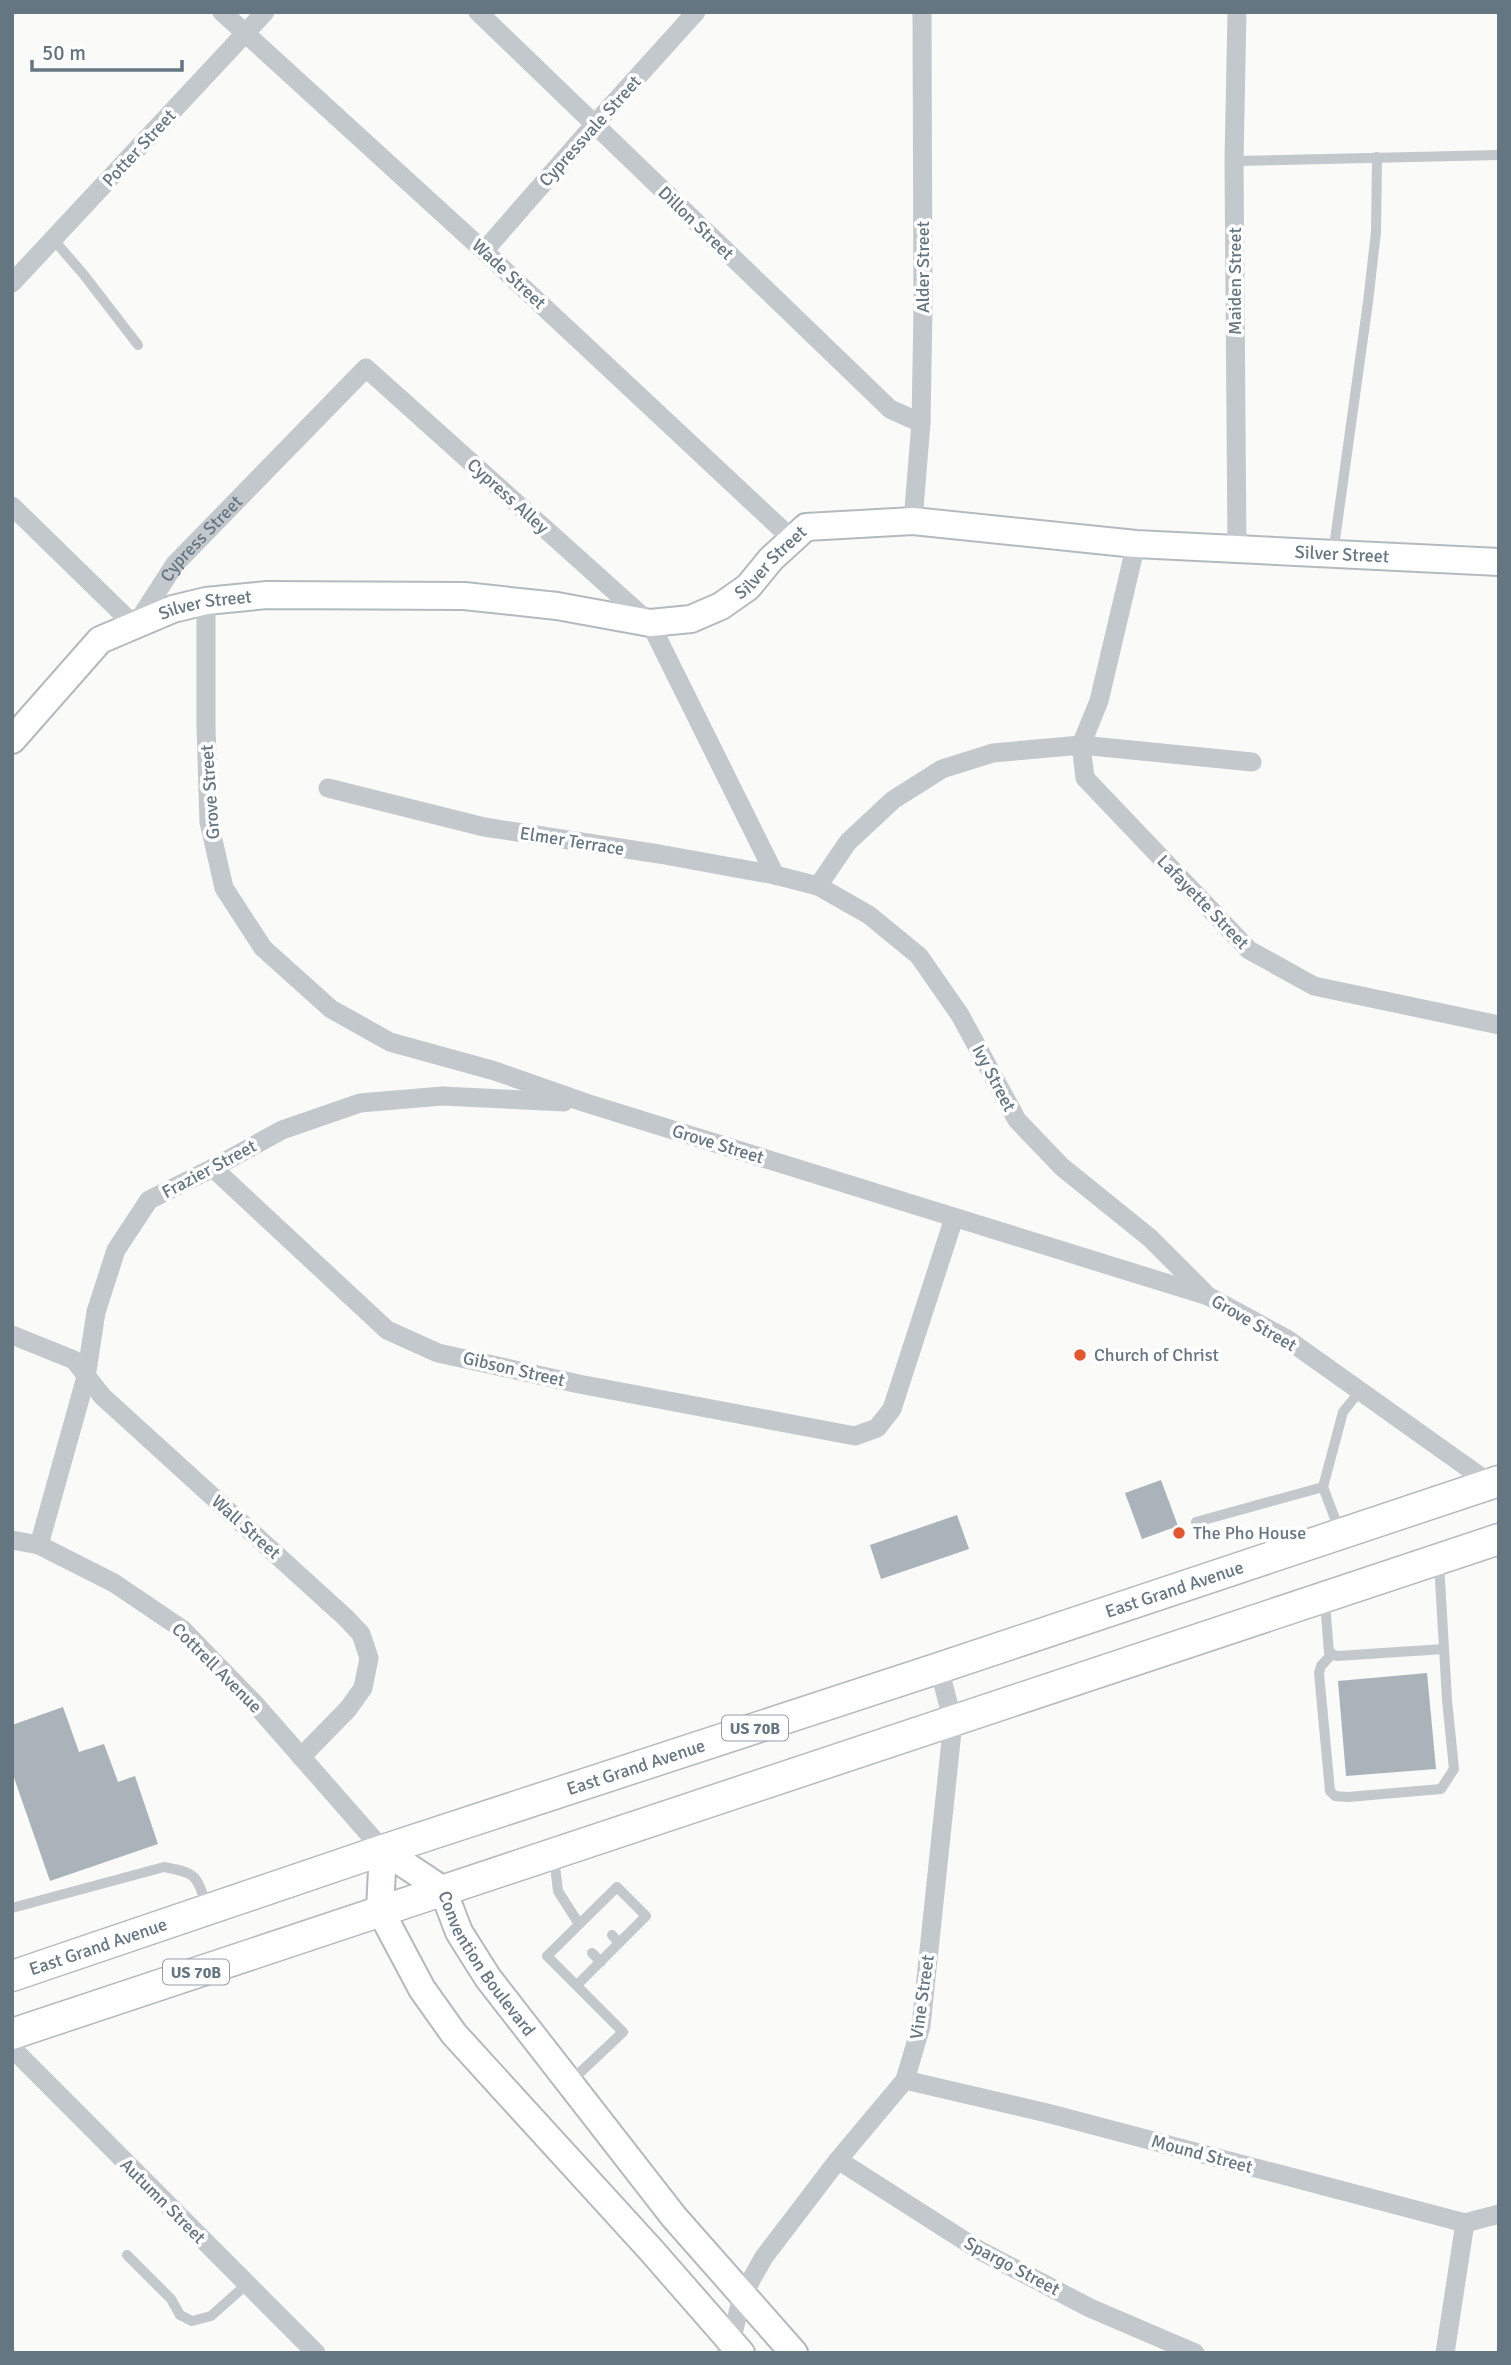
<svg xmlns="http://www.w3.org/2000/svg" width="1511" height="2365" font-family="Signika,sans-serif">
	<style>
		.building { fill: #aab3b9 }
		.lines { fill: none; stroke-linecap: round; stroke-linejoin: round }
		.secondary-casing { stroke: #b3babf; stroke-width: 30 }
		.primary-casing { stroke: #b5babe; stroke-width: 33 }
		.lane { stroke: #c3c8cc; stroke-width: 10 }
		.street { stroke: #c3c8cc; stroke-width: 19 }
		.secondary { stroke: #fff; stroke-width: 26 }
		.primary { stroke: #fff; stroke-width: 30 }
		.poi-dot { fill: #e4572e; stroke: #fff; stroke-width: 2.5 }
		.labels { text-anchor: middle; stroke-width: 7; stroke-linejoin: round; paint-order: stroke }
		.shield { fill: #fff; stroke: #939fa8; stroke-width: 2 }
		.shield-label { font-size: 16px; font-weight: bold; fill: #657683 }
		.street-label { font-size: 18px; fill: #657683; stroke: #fff }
		.poi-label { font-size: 18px; fill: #657683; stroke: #fff; text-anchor: start }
	</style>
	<rect width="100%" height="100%" fill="#fafaf8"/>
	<g class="building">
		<polygon points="1161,1480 1178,1526 1142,1539 1125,1493"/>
		<polygon points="957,1515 969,1549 881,1579 870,1545"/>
		<polygon points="1427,1673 1436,1769 1346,1776 1338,1681"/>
		<polygon points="63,1707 79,1752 104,1744 118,1782 135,1776 158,1844 50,1881 12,1772 12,1725"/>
	</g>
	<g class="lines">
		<g class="secondary-casing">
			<g id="secondary">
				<path id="s2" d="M12 740 100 640 173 609 206 601 267 595 464 596 557 606 650 623 691 619 721 606 748 587 771 559 806 527 913 521 1136 544 1499 562"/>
				<path id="s3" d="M383 1850 443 1890 459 1932 488 1978 674 2217 794 2353"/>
				<polyline points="383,1850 380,1910 422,1989 454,2034 651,2250 741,2353"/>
			</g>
		</g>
		<g class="primary-casing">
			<g id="primary">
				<path id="s4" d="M12 1976 383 1850 939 1668 1499 1481"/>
				<polyline points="12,2034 1499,1539"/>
			</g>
		</g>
		<g class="lane">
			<polyline points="1234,161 1499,155"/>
			<polyline points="53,239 84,275 138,345"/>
			<polyline points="1333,554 1368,302 1376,232 1377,157"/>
			<polyline points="1323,1487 1340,1532"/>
			<polyline points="1196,1522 1323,1487 1343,1412 1359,1392"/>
			<polyline points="1325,1602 1329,1653 1337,1656 1444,1649"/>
			<polyline points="1332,1654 1321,1666 1319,1673 1330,1791 1335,1796 1348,1797 1441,1789 1454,1769 1447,1700 1439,1563"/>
			<polyline points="554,1858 558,1891 579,1924"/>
			<path d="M12 1908 164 1867C197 1873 196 1875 207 1906"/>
			<polyline points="612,1935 619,1943"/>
			<polyline points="592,1953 601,1962"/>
			<polyline points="571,2081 623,2032 547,1956 617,1887 646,1916 577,1985"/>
			<polyline points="127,2255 171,2299 180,2315 192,2321 211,2316 247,2284"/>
		</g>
		<g class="street">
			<polyline points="222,12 484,251 792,539"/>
			<polyline points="478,12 890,409 921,423"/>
			<polyline points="484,251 594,125 696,12"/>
			<polyline points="12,283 265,12"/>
			<path id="s1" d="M12 506 135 626 175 564 366 368 650 623 775 875"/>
			<polyline points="913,521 921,423 923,308 922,12"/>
			<polyline points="1136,544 1099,701 1081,745 1085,778 1249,950 1314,986 1499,1025"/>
			<polyline points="1237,550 1234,161 1237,12"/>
			<polyline points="206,601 206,726 209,822 224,888 263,948 331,1009 390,1042 495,1071 586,1103 1208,1296 1287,1339 1495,1487"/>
			<polyline points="328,788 484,827 659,854 775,875 818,886 869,915 919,956 960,1015 1017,1120 1062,1167 1150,1238 1204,1292"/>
			<polyline points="818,886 848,842 893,800 942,769 993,753 1081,745 1252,762"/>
			<polyline points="213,1168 387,1330 438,1353 579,1384 855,1436 877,1428 892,1409 954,1218"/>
			<polyline points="12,1335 74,1360 102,1396 346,1618 361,1634 369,1658 363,1688 348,1709 301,1757"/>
			<polyline points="12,1540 39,1545 114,1583 182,1629 255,1704 383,1850"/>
			<polyline points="39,1545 86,1377 96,1312 116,1250 149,1200 213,1168 282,1130 360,1103 442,1096 564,1102"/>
			<polyline points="12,2048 316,2353"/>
			<polyline points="905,2080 1047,2113 1465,2223 1499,2214"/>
			<polyline points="838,2160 979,2250 1090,2308 1195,2353"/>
			<polyline points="727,2350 731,2342 742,2296 764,2257 838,2160 905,2080 921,2026 953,1722 939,1668"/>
			<polyline points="1445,2353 1465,2223"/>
		</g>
		<use href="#secondary" class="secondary"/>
		<use href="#primary" class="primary"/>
	</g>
	<g class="poi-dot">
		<circle cx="1080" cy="1355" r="7"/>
		<circle cx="1179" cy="1533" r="7"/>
	</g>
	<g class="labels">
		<g class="shield">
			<rect x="722" y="1715.5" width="66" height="25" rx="5"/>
			<rect x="163" y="1959.5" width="66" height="25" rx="5"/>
		</g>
		<g class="shield-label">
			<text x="755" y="1734">US 70B</text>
			<text x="196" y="1978">US 70B</text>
		</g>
		<g class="street-label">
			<text transform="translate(590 131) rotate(-48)" y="6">Cypressvale Street</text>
			<text transform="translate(139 148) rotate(-47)" y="6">Potter Street</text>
			<text transform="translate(696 223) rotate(44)" y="6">Dillon Street</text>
			<text transform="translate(923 267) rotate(-90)" y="6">Alder Street</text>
			<text transform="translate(509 274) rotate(43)" y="6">Wade Street</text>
			<text transform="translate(1235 281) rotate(-90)" y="6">Maiden Street</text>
			<text transform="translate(508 496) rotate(42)" y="6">Cypress Alley</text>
			<text dy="6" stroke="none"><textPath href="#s1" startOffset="282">Cypress Street</textPath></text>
			<text dy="6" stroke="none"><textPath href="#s2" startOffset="1421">Silver Street</textPath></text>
			<text dy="6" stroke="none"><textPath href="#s2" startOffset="833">Silver Street</textPath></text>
			<text dy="6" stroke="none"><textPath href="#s2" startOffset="245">Silver Street</textPath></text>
			<text transform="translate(210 792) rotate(-94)" y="6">Grove Street</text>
			<text transform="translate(572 841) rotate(9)" y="6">Elmer Terrace</text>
			<text transform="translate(1203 902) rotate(46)" y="6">Lafayette Street</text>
			<text transform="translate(994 1078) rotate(62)" y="6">Ivy Street</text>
			<text transform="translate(718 1144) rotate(17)" y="6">Grove Street</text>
			<text transform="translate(209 1169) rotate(-28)" y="6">Frazier Street</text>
			<text transform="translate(1254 1323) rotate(30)" y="6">Grove Street</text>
			<text transform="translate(514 1369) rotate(13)" y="6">Gibson Street</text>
			<text transform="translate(246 1527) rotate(42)" y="6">Wall Street</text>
			<text dy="6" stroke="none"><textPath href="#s4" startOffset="1225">East Grand Avenue</textPath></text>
			<text transform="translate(217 1668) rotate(45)" y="6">Cottrell Avenue</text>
			<text dy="6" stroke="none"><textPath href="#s4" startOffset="658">East Grand Avenue</textPath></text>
			<text dy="6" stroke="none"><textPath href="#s4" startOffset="91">East Grand Avenue</textPath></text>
			<text dy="6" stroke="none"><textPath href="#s3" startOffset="158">Convention Boulevard</textPath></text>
			<text transform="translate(922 1997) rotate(-82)" y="6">Vine Street</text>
			<text transform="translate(1202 2154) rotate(15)" y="6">Mound Street</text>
			<text transform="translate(163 2201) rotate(45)" y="6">Autumn Street</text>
			<text transform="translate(1012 2266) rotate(28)" y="6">Spargo Street</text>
		</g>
		<g class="poi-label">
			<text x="1094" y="1361">Church of Christ</text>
			<text x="1193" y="1539">The Pho House</text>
		</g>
	</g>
	<rect width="1511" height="2365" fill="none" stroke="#657683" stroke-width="28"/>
	<path d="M32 60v10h150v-10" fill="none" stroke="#657683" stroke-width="3.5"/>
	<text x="42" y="60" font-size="21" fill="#657683" stroke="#ffffff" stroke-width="5" paint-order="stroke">50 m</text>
</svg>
